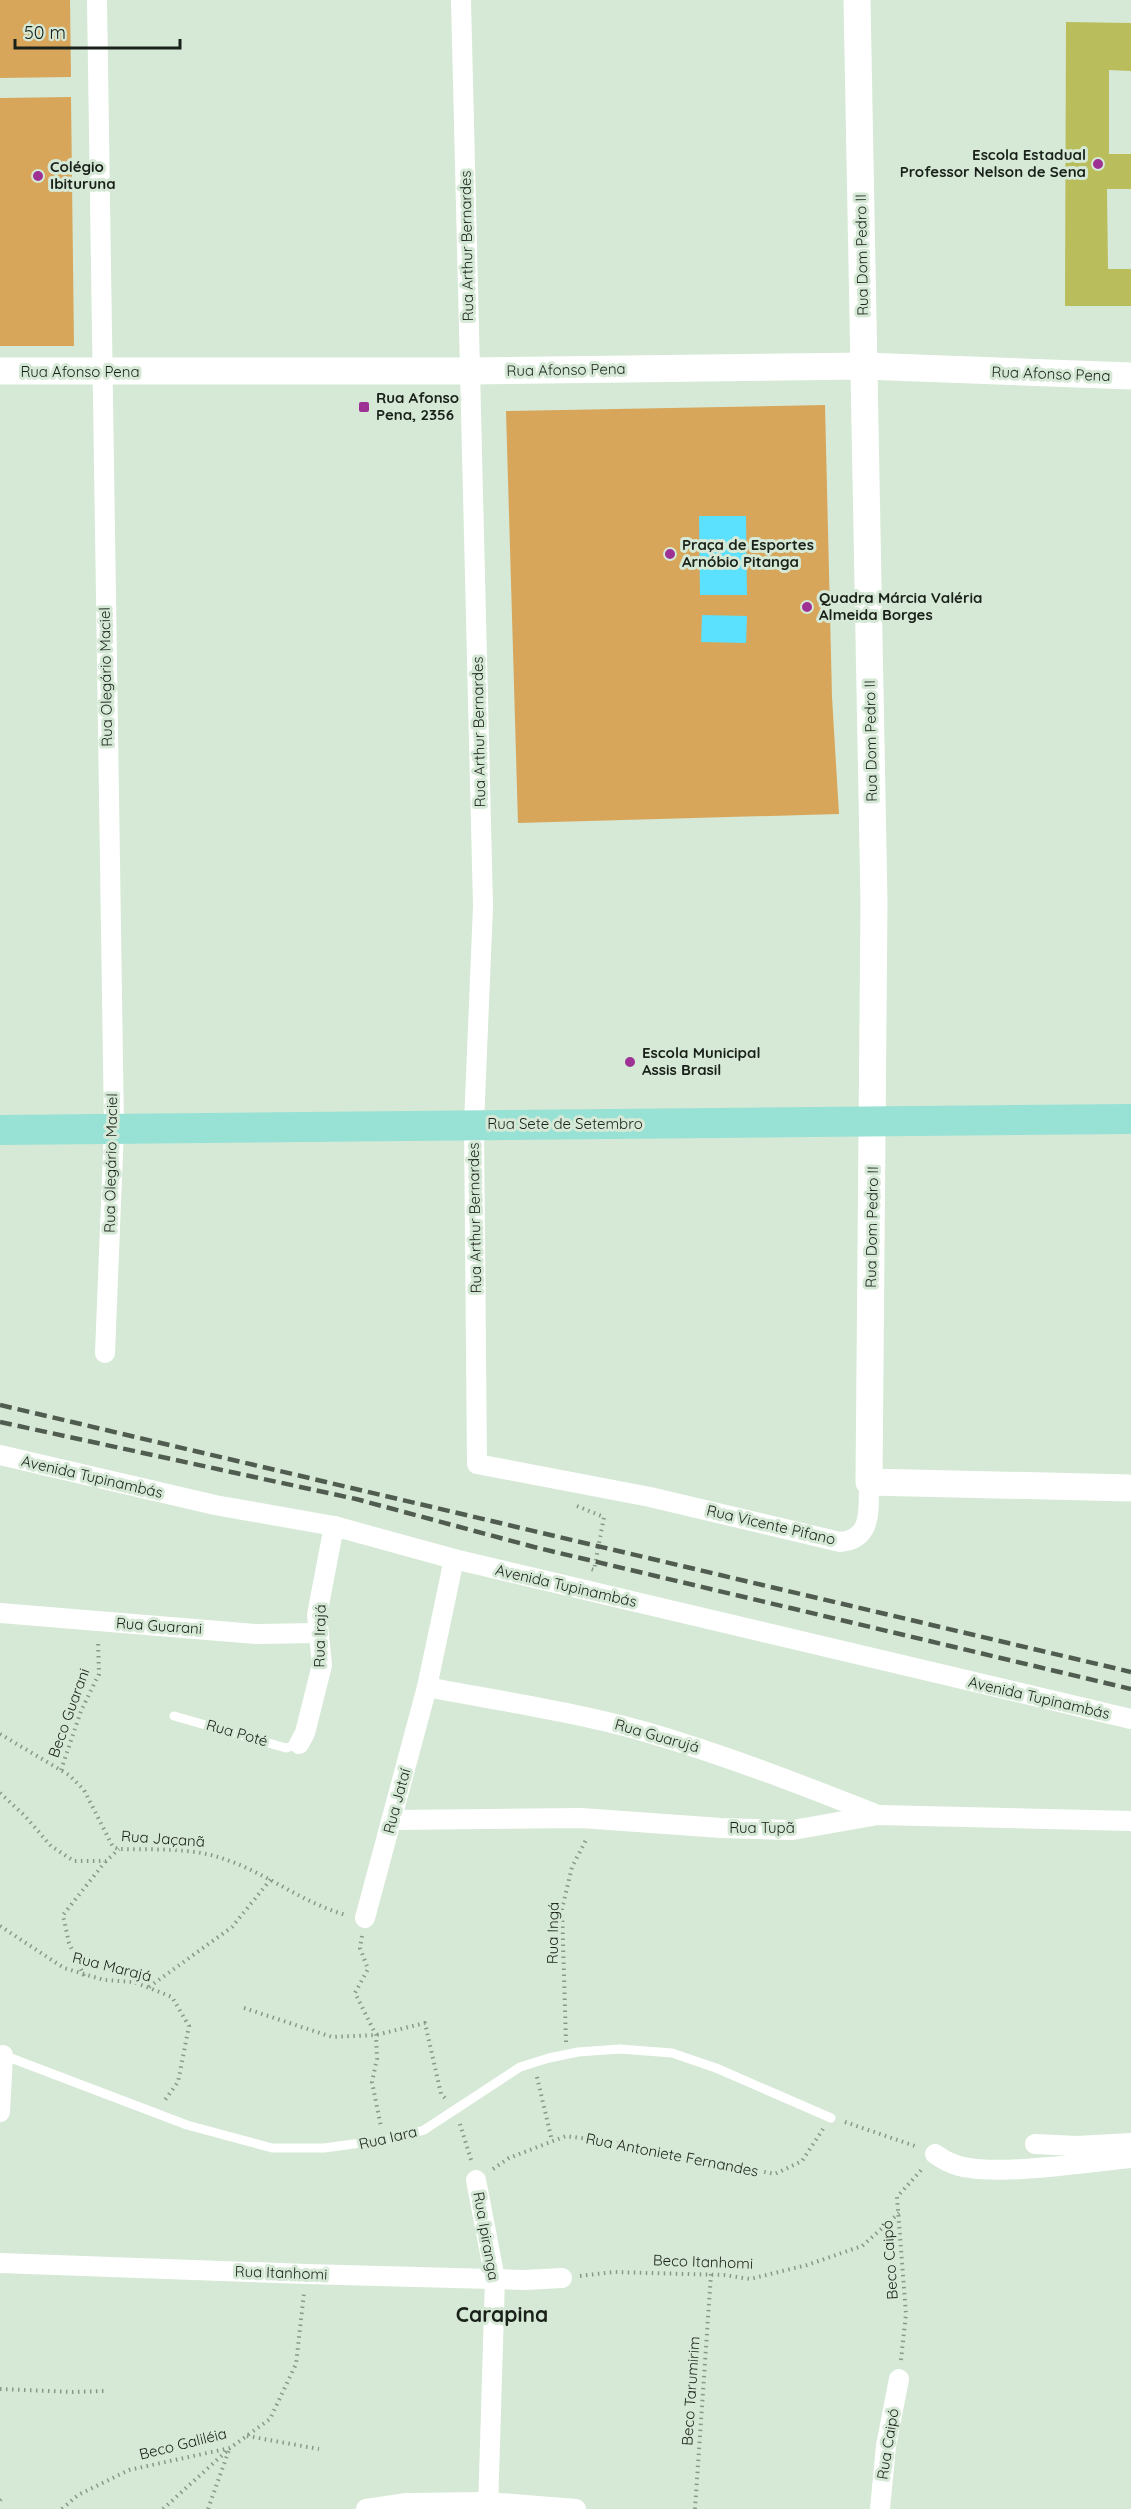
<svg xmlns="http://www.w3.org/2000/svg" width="1131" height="2509" font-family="Quicksand,sans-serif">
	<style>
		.green { fill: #d8a65b }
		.water { fill: #5be0fe }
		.building { fill: #b9bd5b }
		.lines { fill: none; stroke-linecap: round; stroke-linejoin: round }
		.path { stroke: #8a988a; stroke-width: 4; stroke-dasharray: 1.5 4.5; stroke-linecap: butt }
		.lane { stroke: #fff; stroke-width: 9 }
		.street { stroke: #fff; stroke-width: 20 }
		.secondary { stroke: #fff; stroke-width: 27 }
		.primary { stroke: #97e1d5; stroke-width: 30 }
		.rail { stroke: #515c51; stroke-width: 4.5; stroke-dasharray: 12 6; stroke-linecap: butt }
		.poi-dot { fill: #9d3294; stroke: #d6e9d6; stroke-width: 2 }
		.labels { text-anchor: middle; stroke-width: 6; stroke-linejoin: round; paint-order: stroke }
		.poi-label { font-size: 15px; font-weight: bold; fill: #1a211a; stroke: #d6e9d6; text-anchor: start }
		.street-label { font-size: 15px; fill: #1a211a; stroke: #d6e9d6 }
		.district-label { font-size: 21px; font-weight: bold; fill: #1a211a; stroke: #d6e9d6 }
	</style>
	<rect width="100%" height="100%" fill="#d6e9d6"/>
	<g class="green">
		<polygon points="0,0 70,0 71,77 0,78"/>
		<polygon points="71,97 74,346 0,346 0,98"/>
		<polygon points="825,405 832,697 839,814 518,823 506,411"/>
	</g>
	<g class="water">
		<polygon points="699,516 746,516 747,595 700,595"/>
		<polygon points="702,615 747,616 746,643 701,642"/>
	</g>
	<polygon class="building" points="1066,22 1131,23 1131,71 1109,70 1109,154 1131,154 1131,189 1107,189 1108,269 1131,269 1131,306 1065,306"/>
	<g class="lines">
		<g class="path">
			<polyline points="577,1506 604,1517 594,1570 591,1569"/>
			<path d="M0 1734 69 1775 84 1790 113 1847 119 1849C154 1850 191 1847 224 1859 267 1873 302 1903 346 1915"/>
			<polyline points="61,1770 81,1711 99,1674 98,1640"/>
			<polyline points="0,1793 24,1815 51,1846 74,1861 106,1861 119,1849"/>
			<polyline points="0,1926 64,1968 104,1980 134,1982 172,1997 189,2026 178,2082 165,2100"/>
			<polyline points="362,1936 360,1948 368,1969 355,1993 376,2035 377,2059 372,2082 381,2127"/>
			<polyline points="84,1976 69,1943 63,1915 105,1862"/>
			<polyline points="149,1987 232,1927 271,1879"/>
			<polyline points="244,2008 332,2037 376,2035 425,2023 441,2094 447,2100"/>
			<polyline points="566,2042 562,1909 572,1867 587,1838"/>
			<polyline points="537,2077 552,2141"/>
			<polyline points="845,2122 918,2147"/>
			<polyline points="460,2124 472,2163"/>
			<polyline points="493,2169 509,2158 566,2136 618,2143 775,2174 802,2161 823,2129"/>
			<polyline points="580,2276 613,2272 724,2275 750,2279 807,2265 862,2246 899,2213"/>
			<polyline points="901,2360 906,2314 897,2197 923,2168"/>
			<polyline points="0,2389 73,2392 105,2391"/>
			<polyline points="247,2436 319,2449"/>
			<polyline points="0,2500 1,2499"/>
			<polyline points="62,2509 78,2495 129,2470 230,2448 270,2419 296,2364 304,2293"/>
			<polyline points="163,2509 229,2449"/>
			<polyline points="208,2509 229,2450"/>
			<polyline points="695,2509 711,2274"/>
		</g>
		<g class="lane">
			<polyline points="174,1716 286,1748 299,1744"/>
			<polyline points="3,2055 187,2125 272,2148 324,2148 398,2138 424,2130 520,2067 549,2058 578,2052 620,2049 672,2053 716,2068 831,2118"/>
		</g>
		<g class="street">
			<polyline points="97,0 114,1128 105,1353"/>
			<path d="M461 0 483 906 474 1124 477 1464 650 1497 840 1542C874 1539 868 1508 869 1482"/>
			<polyline points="0,1455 215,1505 334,1526 454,1559 1131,1719"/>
			<polyline points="0,1613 256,1634 318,1633"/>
			<path d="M427 1687C500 1701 575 1712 646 1732 725 1755 802 1785 878 1815"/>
			<polyline points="299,1744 305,1733 322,1665 317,1615 334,1526"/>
			<polyline points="392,1820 581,1818 721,1828 793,1830 878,1815 1131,1821"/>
			<polyline points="365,1918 427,1687 454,1559"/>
			<polyline points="0,2112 3,2055"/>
			<polyline points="1035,2144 1077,2146 1131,2143"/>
			<path d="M935 2154C940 2157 945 2161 951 2163 984 2179 1091 2162 1131 2158"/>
			<polyline points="476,2180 495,2279 488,2509"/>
			<polyline points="0,2263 306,2274 524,2280 562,2278"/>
			<polyline points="366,2509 407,2503 488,2502 576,2509"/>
			<polyline points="880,2509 886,2446 899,2379"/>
		</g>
		<g class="secondary">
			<polyline points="857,0 874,902 869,1482 1131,1488"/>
			<polyline points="0,371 470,371 864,366 1131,376"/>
		</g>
		<polyline class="primary" points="0,1130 1131,1119"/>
		<g class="rail">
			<polyline points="0,1405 1131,1672"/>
			<polyline points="0,1422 356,1499 534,1547 1131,1689"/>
		</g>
	</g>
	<g class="poi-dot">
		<circle cx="1098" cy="164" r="6"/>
		<circle cx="38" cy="176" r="6"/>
		<rect x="358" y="401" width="12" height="12" rx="3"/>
		<circle cx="670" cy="554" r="6"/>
		<circle cx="807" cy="607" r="6"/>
		<circle cx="630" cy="1062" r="6"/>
	</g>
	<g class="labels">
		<g class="poi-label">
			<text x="1086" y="160" text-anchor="end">Escola Estadual<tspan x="1086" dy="17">Professor Nelson de Sena</tspan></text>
			<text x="50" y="172">Colégio<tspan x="50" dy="17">Ibituruna</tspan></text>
			<text x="376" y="403">Rua Afonso<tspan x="376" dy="17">Pena, 2356</tspan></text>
			<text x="682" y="550">Praça de Esportes<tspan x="682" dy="17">Arnóbio Pitanga</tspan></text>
			<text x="819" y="603">Quadra Márcia Valéria<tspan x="819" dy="17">Almeida Borges</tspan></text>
			<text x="642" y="1058">Escola Municipal<tspan x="642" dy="17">Assis Brasil</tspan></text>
		</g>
		<g class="street-label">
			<text transform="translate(467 246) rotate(-91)" y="5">Rua Arthur Bernardes</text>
			<text transform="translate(862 255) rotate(-91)" y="5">Rua Dom Pedro II</text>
			<text transform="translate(566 370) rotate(-1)" y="5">Rua Afonso Pena</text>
			<text x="80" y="377">Rua Afonso Pena</text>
			<text transform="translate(1051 374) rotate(2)" y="5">Rua Afonso Pena</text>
			<text transform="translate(106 677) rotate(-91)" y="5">Rua Olegário Maciel</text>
			<text transform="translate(479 732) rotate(-91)" y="5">Rua Arthur Bernardes</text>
			<text transform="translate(871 741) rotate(-91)" y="5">Rua Dom Pedro II</text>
			<text x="565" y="1129">Rua Sete de Setembro</text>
			<text transform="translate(111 1163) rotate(-89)" y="5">Rua Olegário Maciel</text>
			<text transform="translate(475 1218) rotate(-91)" y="5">Rua Arthur Bernardes</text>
			<text transform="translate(872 1227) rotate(-89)" y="5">Rua Dom Pedro II</text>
			<text transform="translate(92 1477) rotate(13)" y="5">Avenida Tupinambás</text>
			<text transform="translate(771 1525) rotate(13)" y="5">Rua Vicente Pifano</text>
			<text transform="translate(566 1586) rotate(13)" y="5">Avenida Tupinambás</text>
			<text transform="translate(159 1626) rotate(4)" y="5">Rua Guarani</text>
			<text transform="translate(320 1636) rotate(-89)" y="5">Rua Irajá</text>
			<text transform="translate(1039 1698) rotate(13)" y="5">Avenida Tupinambás</text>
			<text transform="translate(69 1713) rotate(-70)" y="5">Beco Guarani</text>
			<text transform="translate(237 1733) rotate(16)" y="5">Rua Poté</text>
			<text transform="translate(657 1736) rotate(16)" y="5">Rua Guarujá</text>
			<text transform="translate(397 1801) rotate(-75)" y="5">Rua Jataí</text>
			<text x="762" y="1833">Rua Tupã</text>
			<text transform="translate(163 1839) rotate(4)" y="5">Rua Jaçanã</text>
			<text transform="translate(553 1933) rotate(-89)" y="5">Rua Ingá</text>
			<text transform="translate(112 1967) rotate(14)" y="5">Rua Marajá</text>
			<text transform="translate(388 2138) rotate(-13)" y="5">Rua Iara</text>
			<text transform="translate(672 2155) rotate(11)" y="5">Rua Antoniete Fernandes</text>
			<text transform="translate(486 2236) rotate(80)" y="5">Rua Ipiranga</text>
			<text transform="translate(890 2260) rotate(-94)" y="5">Beco Caipó</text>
			<text transform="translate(703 2262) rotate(2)" y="5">Beco Itanhomi</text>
			<text transform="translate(281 2273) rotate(2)" y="5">Rua Itanhomi</text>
			<text transform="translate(691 2391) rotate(-86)" y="5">Beco Tarumirim</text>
			<text transform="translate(183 2444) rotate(-14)" y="5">Beco Galiléia</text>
			<text transform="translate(888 2444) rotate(-81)" y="5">Rua Caipó</text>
		</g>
		<g class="district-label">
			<text x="502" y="2322">Carapina</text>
		</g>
	</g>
	<path d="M15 39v9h165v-9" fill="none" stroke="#1a211a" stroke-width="3"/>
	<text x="24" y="39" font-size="18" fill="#1a211a" stroke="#d6e9d6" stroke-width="4.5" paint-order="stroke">50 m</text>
</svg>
